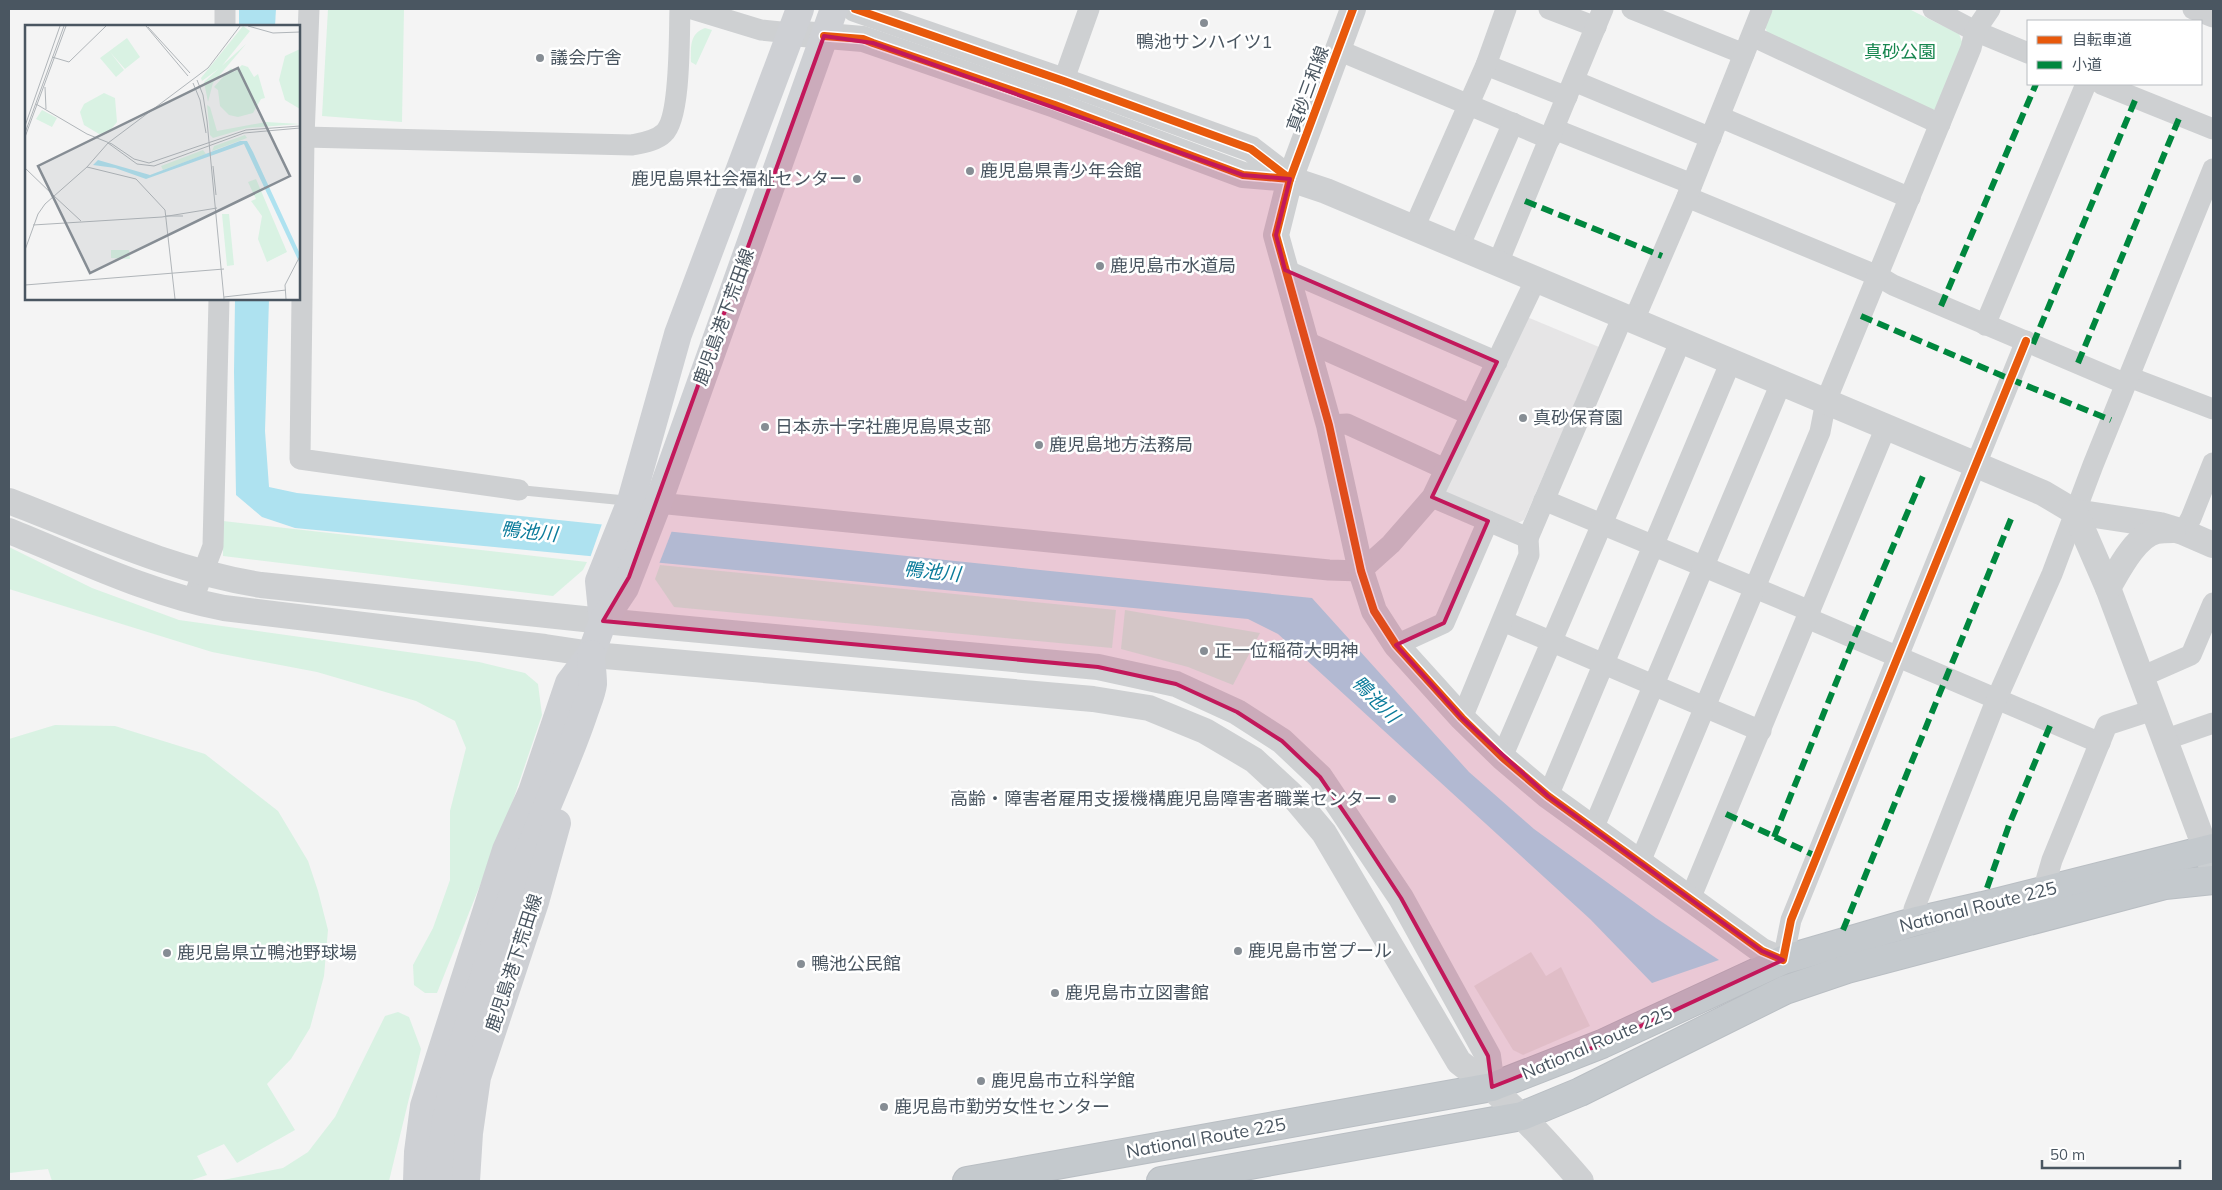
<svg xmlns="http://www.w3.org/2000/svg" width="2222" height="1190" font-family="Mulish,'Noto Sans JP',sans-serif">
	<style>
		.commercial { fill: #e8e7e3 }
		.education { fill: #e6e5e6 }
		.green { fill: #d9f2e3 }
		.water { fill: #aee2f0 }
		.pier { fill: #f4f4f4 }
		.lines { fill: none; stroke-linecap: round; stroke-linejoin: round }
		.trunk-casing { stroke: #b9bec3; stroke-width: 30 }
		.service { stroke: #ced0d2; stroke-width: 10 }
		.minor { stroke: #ced0d2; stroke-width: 21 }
		.tertiary { stroke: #ced0d2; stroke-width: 26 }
		.secondary { stroke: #ced0d4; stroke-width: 28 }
		.primary { stroke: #caced1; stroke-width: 28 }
		.trunk { stroke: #c4c9cd; stroke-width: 28 }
		.quiet { stroke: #00873e; stroke-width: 6; stroke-dasharray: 12 6; stroke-linecap: butt }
		.cycleway-casing { stroke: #fff; stroke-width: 11 }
		.cycleway { stroke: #e8590c; stroke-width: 8 }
		.marked { fill: #c2185b; fill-opacity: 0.2; stroke: #c2185b; stroke-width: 4; stroke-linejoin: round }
		.poi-dot { fill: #868d94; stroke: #fff; stroke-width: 2 }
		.labels { text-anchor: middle; stroke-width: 5; stroke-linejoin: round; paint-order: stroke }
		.poi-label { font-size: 18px; fill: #4a5661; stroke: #fff; text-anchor: start }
		.park-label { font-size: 18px; fill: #17864f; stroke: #fff }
		.street-label { font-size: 18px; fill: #4a5661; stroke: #fff }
		.water-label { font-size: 19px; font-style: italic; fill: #0c7c9b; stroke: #fff }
		.inset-road { fill: none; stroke: #b0b5b9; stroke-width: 1 }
		.view { fill: #868d94; fill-opacity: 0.15; stroke: #868d94; stroke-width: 2.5 }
		.inset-edge { fill: none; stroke: #4a5661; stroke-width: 2.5 }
	</style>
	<rect width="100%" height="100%" fill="#f4f4f4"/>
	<polygon class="commercial" points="1531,952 1546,976 1561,967 1590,1026 1523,1055 1513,1050 1474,986"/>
	<polygon class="education" points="1527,317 1599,347 1524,520 1518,523 1445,493"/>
	<g class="green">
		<polygon points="328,9 404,9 402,122 322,116"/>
		<polygon points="1773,9 1909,9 1959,34 1963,44 1935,109 1926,112 1769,37 1765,27"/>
		<path d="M705 28 712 30 696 65 691 62C691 47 689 34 705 28Z"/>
		<polygon points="223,521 587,562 583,570 553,596 223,556"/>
		<polygon points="9,547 92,588 179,620 479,662 525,673 538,684 542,715 508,815 437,993 425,993 414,985 413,965 433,928 450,880 450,811 466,748 455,721 416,701 317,672 212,652 9,589"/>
		<polygon points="660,565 1116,610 1112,648 674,607 655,579"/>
		<polygon points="1125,610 1260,633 1233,685 1188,667 1121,649"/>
		<polygon points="55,725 115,726 205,754 278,811 308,861 318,891 328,930 324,976 310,1028 291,1059 267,1084 295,1130 237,1163 224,1144 197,1156 207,1175 189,1181 52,1181 48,1169 9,1173 9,739"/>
		<polygon points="398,1012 409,1017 421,1049 389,1181 218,1181 283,1168 308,1152 335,1117 385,1016"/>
	</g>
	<g class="water">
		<polygon points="239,9 276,9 275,26 239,26"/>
		<polygon points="235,299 269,299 265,431 269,487 297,493 1312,598 1469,772 1534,829 1656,918 1719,960 1652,983 1590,919 1278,634 1248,619 295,528 262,517 236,495 234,372"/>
	</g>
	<polygon class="pier" points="603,521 673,528 659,564 590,558"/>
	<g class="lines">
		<g class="trunk-casing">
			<g id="trunk">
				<polyline points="967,1181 1492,1087 1602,1044 1783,960 1917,921 1983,906 2213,848"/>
				<polyline points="1161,1181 1522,1116 1580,1092 1785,990 1847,969 2165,885 2213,880"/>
			</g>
		</g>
		<polyline class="service" points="519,490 630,501"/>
		<g class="minor">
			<polyline points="309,9 304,137 300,459 519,490"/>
			<polyline points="692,9 761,30 791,33"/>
			<polyline points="1549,9 1596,27"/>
			<polyline points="1632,9 1744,54"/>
			<polyline points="1933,9 1975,31 2028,53"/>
			<polyline points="2193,9 2213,17"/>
			<polyline points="225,26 225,9"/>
			<polyline points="1752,36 1940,124"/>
			<polyline points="1338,50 1550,139"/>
			<polyline points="1486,65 1567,97"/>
			<polyline points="1574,81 1711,138"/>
			<polyline points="2101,84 2213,129"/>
			<polyline points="1058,96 1089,9"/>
			<polyline points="1720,117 1910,198"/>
			<polyline points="1554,129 1692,184"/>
			<path d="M304 137 632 145C642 143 656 141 664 133 681 118 679 34 680 9"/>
			<polyline points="1687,197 1878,276 1893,285 2126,384"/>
			<polyline points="1414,228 1486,65 1506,9"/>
			<polyline points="1459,247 1513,123"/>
			<polyline points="1498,263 1603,9"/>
			<polyline points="1285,270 1497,362"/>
			<polyline points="1634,320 1687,197 1762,9"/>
			<polyline points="1985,325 2086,84"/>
			<polyline points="1307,342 1471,415"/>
			<polyline points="2129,377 2213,409"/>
			<polyline points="1329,425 1347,424 1445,469"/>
			<polyline points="1432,497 1528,538 1623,316"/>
			<polyline points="1544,500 1810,611"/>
			<polyline points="658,503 1329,570 1361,571 1391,544 1432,497 1536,279"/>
			<polyline points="2183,532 2191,518 2213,463"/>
			<polyline points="192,602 213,546 219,299"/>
			<polyline points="1807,618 2100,743"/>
			<polyline points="1503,621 1761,731"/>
			<polyline points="1396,645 1444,623 1488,521"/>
			<polyline points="2141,677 2191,655 2213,603"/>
			<polyline points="1462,718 1529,555 1528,538"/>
			<polyline points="2164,740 2213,723"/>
			<polyline points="1502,757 1681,340"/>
			<polyline points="1548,796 1731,361"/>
			<polyline points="1593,829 1781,383"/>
			<polyline points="1640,862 1820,432 1826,401 1971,48 1975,31 1990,9"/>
			<polyline points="2043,891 2052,860 2107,725 2153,710"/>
			<polyline points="1690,899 1886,427"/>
			<polyline points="1917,921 1914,909 1997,698 2052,574 2093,465 2213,169"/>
			<polyline points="1783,960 1791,920 2026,341"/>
		</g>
		<g class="tertiary">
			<polyline points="855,9 1064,81 1251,149 1290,179"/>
			<polyline points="1353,9 1290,179 1276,235 1329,425 1361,571 1374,611 1396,645 1462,718 1502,757 1548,796 1762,951 1783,960"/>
			<polyline points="791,33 863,39 1055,105 1243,175 1290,179 1326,191 2043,493 2075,512 2160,525 2183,532 2213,545"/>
			<path d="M9 501C92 533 173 571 261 585L603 621 1098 667 1176 684 1237 712 1282 741 1320 777 1401 898 1488 1056 1492 1087"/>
			<polyline points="2075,512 2108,588 2206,850"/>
			<path d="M9 531C79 559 150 594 224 608L545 647 605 656 1093 699 1149 708 1205 731 1254 760 1292 795 1324 833 1459 1062C1506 1097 1542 1136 1581 1181"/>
			<path d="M2108 588C2118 571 2136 535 2157 531 2162 530 2167 530 2173 530"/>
		</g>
		<g class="secondary">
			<polyline points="603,621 599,581 631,501 678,334 800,9"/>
			<polyline points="417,1181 418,1152 424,1106 506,850 532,792 569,683 591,654 603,621 625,588 658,503 834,9"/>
			<path d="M439 1181C447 1062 493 947 535 836 551 795 570 755 584 713 587 704 592 693 593 684 593 674 591 663 591 654"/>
			<polyline points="466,1181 469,1133 477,1077 535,902 557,823"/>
		</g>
		<polyline class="primary" points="2206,850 2213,866"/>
		<use href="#trunk" class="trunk"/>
		<g class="quiet">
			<polyline points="1525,201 1662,256"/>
			<polyline points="1941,306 2036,84"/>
			<polyline points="1861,316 2010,379 2111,420"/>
			<polyline points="2033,344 2136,98"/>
			<polyline points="2078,363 2180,116"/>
			<polyline points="1726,814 1818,857"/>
			<polyline points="1774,837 1854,638 1923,476"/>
			<polyline points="1987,888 2009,825 2052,721"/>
			<polyline points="1843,930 2013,514"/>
		</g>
		<g class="cycleway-casing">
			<g id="cycleway">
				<polyline points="855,9 1064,81 1251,149 1290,179"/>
				<polyline points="1353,9 1290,179 1276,235 1329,425 1361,571 1374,611 1396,645 1462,718 1502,757 1548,796 1762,951 1783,960 1791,920 2026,341"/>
				<polyline points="824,36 863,39 873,43 1055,105 1243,175 1290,179"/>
			</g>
		</g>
		<use href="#cycleway" class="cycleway"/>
	</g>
	<path class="marked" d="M824 36 873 43 1243 175 1290 179 1276 235 1285 270 1497 362 1432 497 1488 521 1444 623 1396 645 1462 718 1548 796 1762 951 1783 960 1602 1044 1492 1087 1488 1056 1401 898 1357 831 1320 777 1282 741 1237 712 1176 684 1098 667 603 621 629 577Z"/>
	<g class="poi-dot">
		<circle cx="1204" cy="23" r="5"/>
		<circle cx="540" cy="58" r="5"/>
		<circle cx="970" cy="171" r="5"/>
		<circle cx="857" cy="179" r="5"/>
		<circle cx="1100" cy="266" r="5"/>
		<circle cx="1523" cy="418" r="5"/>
		<circle cx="765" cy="427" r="5"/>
		<circle cx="1039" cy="445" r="5"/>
		<circle cx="1204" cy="651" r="5"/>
		<circle cx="1392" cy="799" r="5"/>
		<circle cx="1238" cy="951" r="5"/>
		<circle cx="167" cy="953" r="5"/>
		<circle cx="801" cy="964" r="5"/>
		<circle cx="1055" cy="993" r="5"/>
		<circle cx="981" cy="1081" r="5"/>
		<circle cx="884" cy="1107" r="5"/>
	</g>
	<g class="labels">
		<g class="poi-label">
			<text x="1204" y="48" text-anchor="middle">鴨池サンハイツ1</text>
			<text x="550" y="64">議会庁舎</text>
			<text x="980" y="177">鹿児島県青少年会館</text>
			<text x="847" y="185" text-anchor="end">鹿児島県社会福祉センター</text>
			<text x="1110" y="272">鹿児島市水道局</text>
			<text x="1533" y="424">真砂保育園</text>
			<text x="775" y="433">日本赤十字社鹿児島県支部</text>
			<text x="1049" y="451">鹿児島地方法務局</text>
			<text x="1214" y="657">正一位稲荷大明神</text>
			<text x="1382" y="805" text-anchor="end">高齢・障害者雇用支援機構鹿児島障害者職業センター</text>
			<text x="1248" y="957">鹿児島市営プール</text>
			<text x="177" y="959">鹿児島県立鴨池野球場</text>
			<text x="811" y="970">鴨池公民館</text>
			<text x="1065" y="999">鹿児島市立図書館</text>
			<text x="991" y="1087">鹿児島市立科学館</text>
			<text x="894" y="1113">鹿児島市勤労女性センター</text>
		</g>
		<g class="park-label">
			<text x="1900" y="58">真砂公園</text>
		</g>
		<g class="street-label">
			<text transform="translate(1308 89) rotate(-70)" y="6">真砂三和線</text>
			<text transform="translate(724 317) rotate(-70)" y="6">鹿児島港下荒田線</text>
			<text transform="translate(1978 907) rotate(-14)" y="6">National Route 225</text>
			<text transform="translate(514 963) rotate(-72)" y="6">鹿児島港下荒田線</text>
			<text transform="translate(1597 1043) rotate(-23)" y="6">National Route 225</text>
			<text transform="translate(1206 1138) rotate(-10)" y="6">National Route 225</text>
		</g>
		<g class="water-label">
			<text transform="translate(529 531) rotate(6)" y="7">鴨池川</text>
			<text transform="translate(932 571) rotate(6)" y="7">鴨池川</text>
			<text transform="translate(1376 699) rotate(45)" y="7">鴨池川</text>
		</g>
	</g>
	<g transform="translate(25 25)">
		<rect width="275" height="275" fill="#f4f4f4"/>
		<path d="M218 1 225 6 196 42 177 56 176 53ZM102 13 115 32 100 44 85 27 99 45 91 52 75 33ZM221 19 188 58 183 77 179 57ZM275 24V84L260 75 254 55 260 31ZM217 40 223 42 229 52 233 49 240 73 236 74 228 88 213 92 204 90 195 81 193 65 189 62 206 43 209 47ZM79 68 90 73 92 97 83 108 74 109 59 100 55 87 59 79ZM182 80 185 82 192 106 241 97 275 99 222 103 188 113 185 110ZM17 85 32 93 27 102 11 94ZM220 110 222 113 187 126 189 121ZM178 125 181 129 138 145 136 141ZM231 154 262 227 242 237 233 214 237 191 226 176 231 174 223 157ZM197 189H204L209 240 202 241ZM104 225 105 234 86 233V225Z" fill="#d9f2e3"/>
		<path d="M215 116H222L228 127 275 229V239L219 119 121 154 90 143 68 140 73 135 125 150Z" fill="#aee2f0"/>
		<path class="inset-road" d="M121 1 163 51M223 1 248 8 275 7M123 2 165 48M27 32 44 37 81 1M172 55 178 70 182 96 199 274M168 58 175 75 181 108M20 62 21 84M11 79 62 109 87 119 109 134 124 138 221 105 275 101M0 101 35 1M0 108 39 1M0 112 41 1M83 118 112 139 129 141 219 108 275 103M188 141 191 170M62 142 111 154 140 185 150 274M0 143 29 171M29 171 56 196M141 191H158M8 200 137 192 192 183M0 225 13 189 20 179 62 142 83 118 183 43 215 1M0 260 199 244M199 272 261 265M261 274 260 260 275 231"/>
		<path class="view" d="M213 43 265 151 65 248 13 141Z"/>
		<rect width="275" height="275" class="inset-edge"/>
	</g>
	<rect width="2222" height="1190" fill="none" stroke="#4a5661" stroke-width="20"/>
	<rect x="2027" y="20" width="175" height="65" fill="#ffffff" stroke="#b7bbc0"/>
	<rect x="2037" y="36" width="25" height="8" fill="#e8590c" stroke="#b7bbc0"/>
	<text x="2072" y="45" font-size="15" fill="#4a5661">自転車道</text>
	<rect x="2037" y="61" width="25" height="8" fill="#00873e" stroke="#b7bbc0"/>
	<text x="2072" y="70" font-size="15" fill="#4a5661">小道</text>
	<path d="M2042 1160v8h138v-8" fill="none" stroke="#4a5661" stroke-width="2.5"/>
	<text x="2050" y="1160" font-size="15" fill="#4a5661" stroke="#ffffff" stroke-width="4" paint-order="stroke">50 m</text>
</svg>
